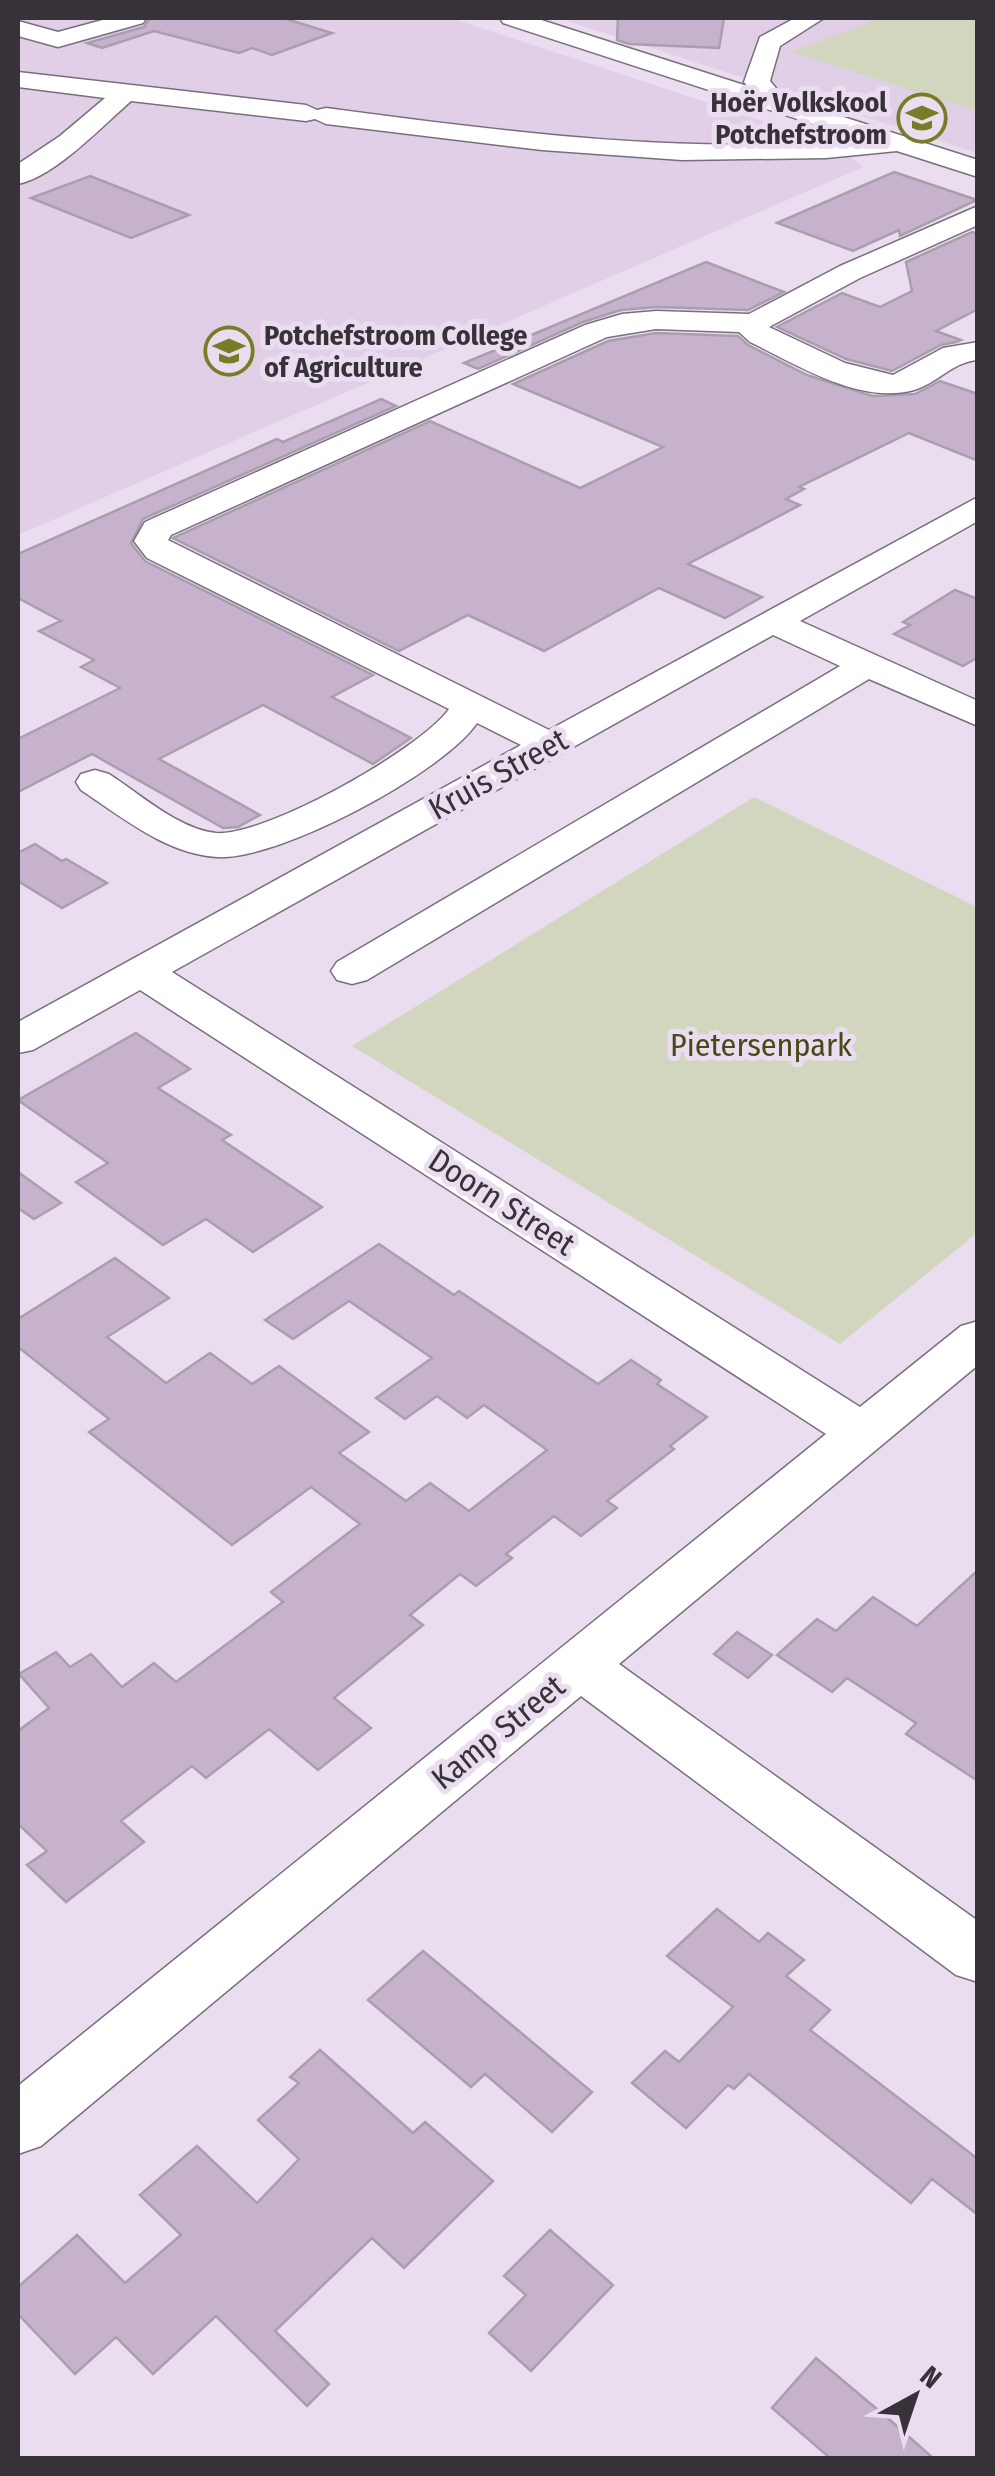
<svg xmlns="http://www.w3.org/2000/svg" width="995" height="2476" font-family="'Fira Sans Condensed',sans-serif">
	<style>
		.built { fill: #e0cfe6 }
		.green { fill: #d2d6be }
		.building { fill: #c6b2cd; stroke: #aa9eae; stroke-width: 2.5 }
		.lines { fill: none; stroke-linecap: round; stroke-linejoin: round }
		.minor-casing { stroke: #796e7e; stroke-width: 3 }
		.minor { fill: #fff; fill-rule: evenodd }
		.labels { text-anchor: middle; stroke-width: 10; stroke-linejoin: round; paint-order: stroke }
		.far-poi-label { font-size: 28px; font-weight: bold; fill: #373239; stroke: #eaddef; text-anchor: end }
		.street-label { font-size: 32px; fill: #373239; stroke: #eaddef }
		.park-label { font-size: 32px; fill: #464a16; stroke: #eaddef }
	</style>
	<rect width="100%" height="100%" fill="#eaddef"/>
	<g class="built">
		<polygon points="18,18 451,18 835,145 863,167 18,535"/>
		<polygon points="558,18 977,18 977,153 757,82"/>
	</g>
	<g class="green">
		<polygon points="880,18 977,18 977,111 791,52"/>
		<polygon points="754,797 977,907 977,1233 840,1344 352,1046"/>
	</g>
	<g class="building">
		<polygon points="150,18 283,18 332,33 272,55 252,48 239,53 154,31 102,48 87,43 144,27"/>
		<polygon points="618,18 724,18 719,48 629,44 617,40"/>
		<polygon points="894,172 977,200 900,236 899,230 853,251 777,223"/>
		<polygon points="90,176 189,215 131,238 31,198"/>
		<polygon points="972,232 978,234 978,309 936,331 961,340 956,342 941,345 892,371 846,359 777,327 842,293 880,307 912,291 906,262"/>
		<polygon points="706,262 784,292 748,310 656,307 621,310 583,322 478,369 464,363"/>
		<polygon points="656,333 738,336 748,345 807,375 872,396 915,394 940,381 978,394 978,461 909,433 799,487 804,489 786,499 800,505 688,564 762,597 725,618 659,588 544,651 468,615 399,651 173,538 430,421 580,488 663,447 513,384 608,341"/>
		<polygon points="381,399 396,406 143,519 131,543 145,561 373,675 332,697 411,738 373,764 263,705 159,759 260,815 238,827 223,828 92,754 18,792 18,739 120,688 81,667 94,660 39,631 61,621 18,598 18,554 277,439 283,442"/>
		<polygon points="955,590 978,599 978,657 963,666 894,634 910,625 903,622"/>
		<polygon points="35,844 62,861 66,859 107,883 62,908 18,881 18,853"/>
		<polygon points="136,1033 190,1069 158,1088 231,1135 222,1140 322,1207 253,1252 206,1219 163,1245 76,1182 108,1163 18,1100"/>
		<polygon points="18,1172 61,1203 34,1219 18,1208"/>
		<polygon points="379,1244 454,1295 459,1291 598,1384 631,1360 661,1380 657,1384 707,1417 670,1446 674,1449 607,1501 617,1508 581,1536 554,1516 506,1554 512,1558 476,1586 460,1574 410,1615 423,1625 334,1698 371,1728 318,1770 269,1729 206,1778 192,1766 121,1821 144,1842 66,1902 27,1865 47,1851 18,1824 18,1731 49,1708 19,1674 56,1652 70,1667 91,1654 122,1687 154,1663 176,1682 283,1602 271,1592 360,1524 311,1487 232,1545 89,1432 109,1419 18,1347 18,1319 115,1258 169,1298 107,1337 166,1383 210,1353 252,1384 279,1366 369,1432 339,1453 406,1501 430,1483 469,1511 547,1450 484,1405 467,1418 437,1396 405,1419 376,1398 432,1358 349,1301 293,1339 265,1320"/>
		<polygon points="978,1570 978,1781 906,1734 916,1723 847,1678 832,1692 777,1655 817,1619 836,1631 873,1597 917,1626"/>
		<polygon points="737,1632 772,1655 748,1678 714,1654"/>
		<polygon points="717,1909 759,1942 768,1933 804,1960 786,1976 830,2010 810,2030 978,2159 978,2215 932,2179 911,2203 749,2074 734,2089 728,2085 686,2128 632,2083 665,2051 679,2062 733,2007 667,1956"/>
		<polygon points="423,1951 592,2092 552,2132 485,2074 471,2087 368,2000"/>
		<polygon points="320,2050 413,2133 425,2122 493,2181 404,2268 372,2238 275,2331 329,2384 307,2406 216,2316 153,2374 116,2337 75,2374 18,2314 18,2287 77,2235 125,2283 181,2235 140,2195 197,2146 257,2203 299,2159 258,2120 299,2083 290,2077"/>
		<polygon points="550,2230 613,2285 531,2371 489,2333 526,2295 504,2276"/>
		<polygon points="816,2358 890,2420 933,2458 830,2458 772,2408"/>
	</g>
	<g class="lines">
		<g class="minor-casing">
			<g id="minor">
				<polygon points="110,18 146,18 143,23 58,47 18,36 18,21 58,32"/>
				<path d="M500 18H535L747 86 744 82 760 37 795 18H824L780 46 770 81 784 98 978 160V177L897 151 826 158 682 160 542 150 326 124 315 119 306 121 131 101C102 126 56 176 18 184V164L60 136 105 98 18 87V72L306 105 317 110 326 108C503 131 680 156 859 139L503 23Z"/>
				<path d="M978 206V225L860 278 769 327 845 363 893 375 943 348 978 342V360C952 362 938 383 914 390 860 405 798 365 750 342L739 332 656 329 607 337 171 535 168 540 549 730 978 497V521L800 621 978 701V726L869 679 367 980 352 984 337 980 331 971 337 962 840 666 773 635 172 972 860 1407 961 1326 978 1321V1365L619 1664 978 1921V1982L956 1975 581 1696 41 2146 18 2154V2086L826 1434 140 990 33 1050 18 1053V1022L521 745 477 723C443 773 278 861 217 857 166 854 122 817 81 790L76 782 81 774 95 770 109 774C140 794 178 829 216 833 265 837 421 749 449 709L147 558 134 541 145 522 585 325 622 314 656 311 749 314 840 266Z"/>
			</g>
		</g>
		<use href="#minor" class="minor"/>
	</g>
	<defs>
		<g id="school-ring" transform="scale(2.5)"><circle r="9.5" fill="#eaddef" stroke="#767c27" stroke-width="1.5"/><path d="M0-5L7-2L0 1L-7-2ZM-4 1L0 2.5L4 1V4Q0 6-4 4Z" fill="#767c27"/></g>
		<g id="university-ring" transform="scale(2.5)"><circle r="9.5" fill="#eaddef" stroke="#767c27" stroke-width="1.5"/><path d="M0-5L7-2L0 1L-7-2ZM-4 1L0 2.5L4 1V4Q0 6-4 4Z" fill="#767c27"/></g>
	</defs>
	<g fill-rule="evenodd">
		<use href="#school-ring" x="922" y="118"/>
		<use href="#university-ring" x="229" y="351"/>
	</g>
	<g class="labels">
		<g class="far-poi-label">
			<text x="887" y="112">Hoër Volkskool<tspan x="887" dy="32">Potchefstroom</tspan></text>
			<text x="264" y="345" text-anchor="start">Potchefstroom College<tspan x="264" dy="32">of Agriculture</tspan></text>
		</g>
		<g class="street-label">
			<text transform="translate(498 774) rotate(-29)" y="11">Kruis Street</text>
			<text transform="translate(502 1202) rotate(33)" y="11">Doorn Street</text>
			<text transform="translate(498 1732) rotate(-39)" y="11">Kamp Street</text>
		</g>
		<g class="park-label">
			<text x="761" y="1056">Pietersenpark</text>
		</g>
	</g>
	<rect width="995" height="2476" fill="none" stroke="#373239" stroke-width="40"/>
	<g transform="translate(915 2396) rotate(40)" stroke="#eaddef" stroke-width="8" paint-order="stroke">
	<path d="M0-8L18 38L0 25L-18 38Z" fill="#373239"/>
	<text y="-15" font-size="28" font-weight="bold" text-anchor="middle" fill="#373239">N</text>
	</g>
</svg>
